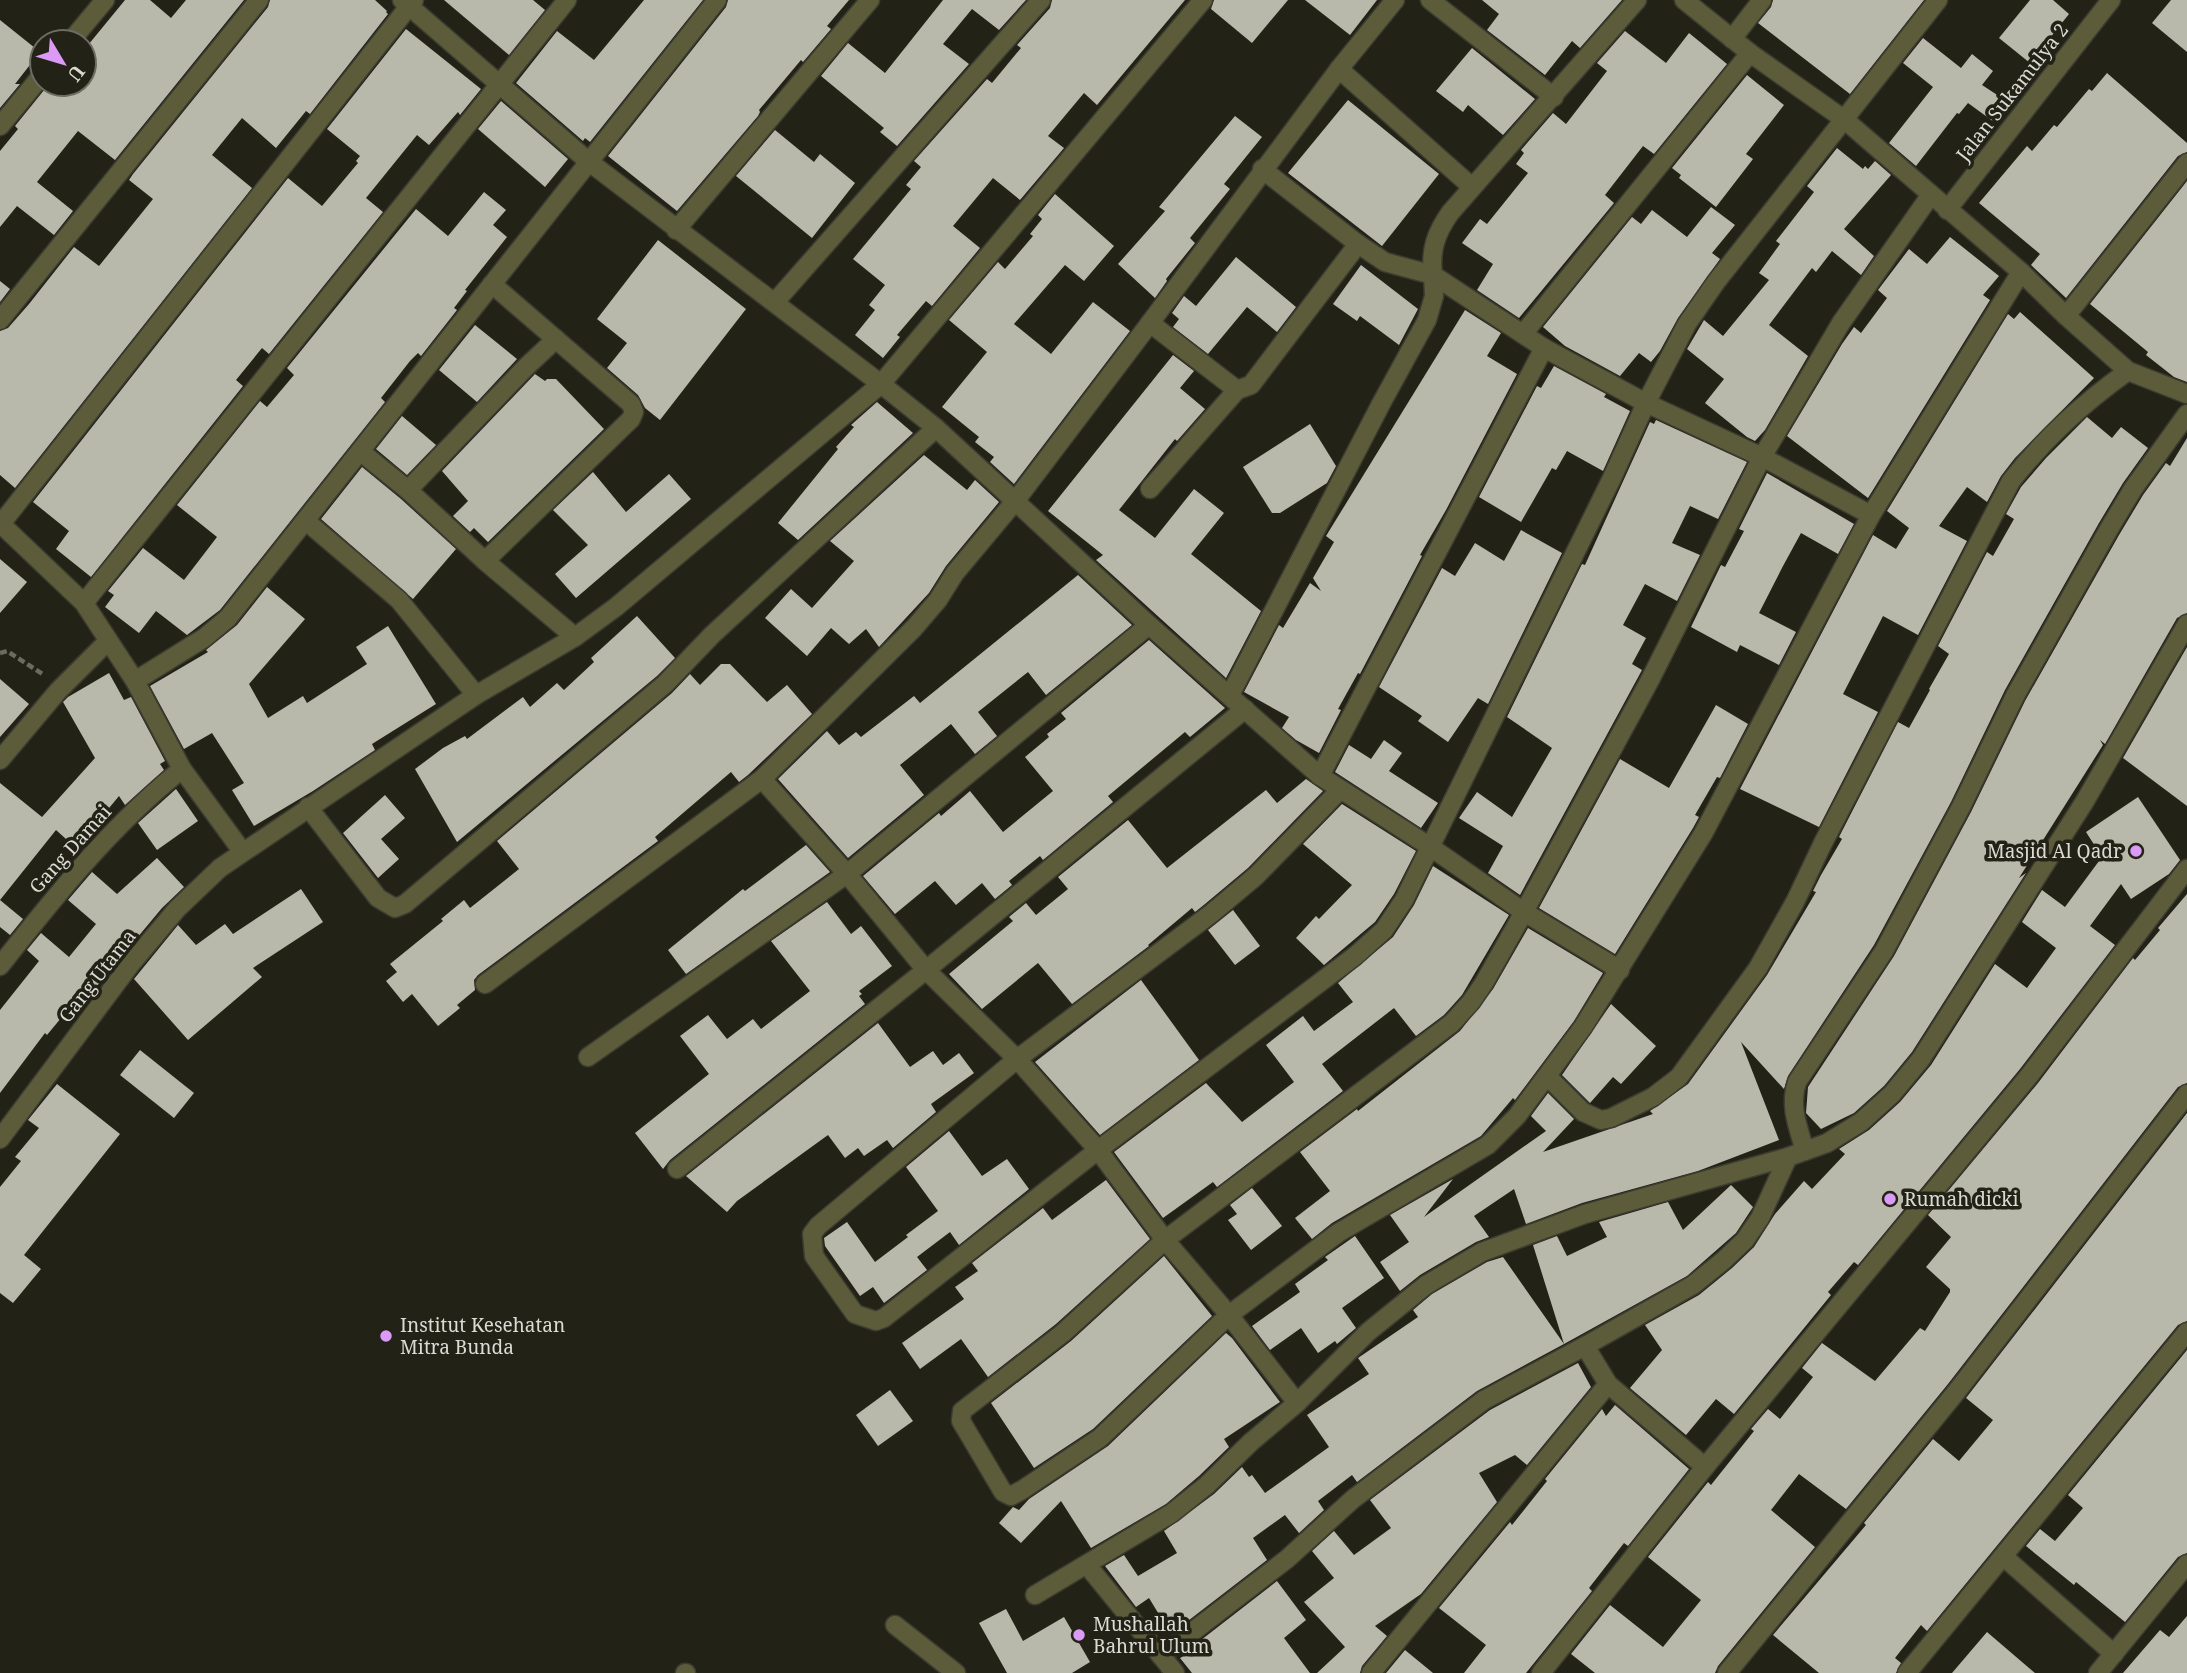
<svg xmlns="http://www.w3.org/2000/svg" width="2187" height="1673" font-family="'Noto Serif',serif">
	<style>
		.building { fill: #b9b9ab }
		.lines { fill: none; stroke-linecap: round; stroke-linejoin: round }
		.minor-casing { stroke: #3c3c31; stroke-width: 21 }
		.path { stroke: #6b6b61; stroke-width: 4.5; stroke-dasharray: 7 3.5; stroke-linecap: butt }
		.minor { stroke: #5d5c3a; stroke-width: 18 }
		.poi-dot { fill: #da9af6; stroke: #222217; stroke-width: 2.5 }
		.labels { text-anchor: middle; stroke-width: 7; stroke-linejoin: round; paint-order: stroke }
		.street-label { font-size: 19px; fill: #dbdbd4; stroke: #222217 }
		.poi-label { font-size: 19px; fill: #dbdbd4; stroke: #222217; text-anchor: start }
	</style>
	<rect width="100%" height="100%" fill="#222217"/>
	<g class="building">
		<polygon points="125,0 150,0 171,18 186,0 244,0 115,160 78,131 37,182 73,211 54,235 17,206 0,227 0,151 18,129 15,126 49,84 80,84 84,87 84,50"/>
		<polygon points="270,0 375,0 387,11 386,12 388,14 310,114 306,111 276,148 242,118 212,155 252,188 15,488 0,475 0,331 8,328 29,304 74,247 99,266 153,199 129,180 133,174 268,7"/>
		<polygon points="444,0 533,0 545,10 509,55"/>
		<polygon points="644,0 703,0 590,142 585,138 583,141 516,83 557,31 594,60"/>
		<polygon points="728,0 849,0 827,26 831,29 803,62 801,60 759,110 760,112 758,116 677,211 608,156 726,7"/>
		<polygon points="943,0 1026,0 999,30 972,9 943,44 969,64 897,146 880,132 884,128 821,76 848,43 885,73"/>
		<polygon points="1052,0 1185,0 1097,105 1084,93 1048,136 1064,148 1020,200 993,178 953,226 980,248 932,306 926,301 897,335 900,337 883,358 855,335 875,310 869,305 885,285 853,259 911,189 906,185 921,167 914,161 987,79 992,83 1021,48 1017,45 1050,8"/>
		<polygon points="1214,0 1288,0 1252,43 1211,9"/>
		<polygon points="1305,0 1377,0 1350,35"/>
		<polygon points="1482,0 1622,0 1580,48 1572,41 1545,75 1487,30 1499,14"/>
		<polygon points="1773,0 1924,0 1850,94 1758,23 1771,7"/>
		<polygon points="2030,0 2053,0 2069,14 2030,63 1999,38"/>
		<polygon points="2171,0 2187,0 2187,52 2152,23"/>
		<polygon points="0,20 40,52 15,84 20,84 0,108"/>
		<polygon points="406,29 481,89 460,115 458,112 429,145 417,135 366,198 383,212 269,354 262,348 236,380 243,386 91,577 56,549 69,531 33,502 288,178 322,206 358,163 356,161 360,156 327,129"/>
		<polygon points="1625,31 1666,63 1689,33 1727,64 1654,154 1643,146 1605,195 1614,203 1519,318 1477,290 1493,264 1462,243 1480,219 1487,224 1528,173 1516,164 1524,153 1521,150 1553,113 1566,124 1607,71 1597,63"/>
		<polygon points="1923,38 1961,68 1972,54 1993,71 1982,85 2008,102 1994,122 1968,103 1959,114 1957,113 1916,166 1889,143 1933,87 1903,63"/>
		<polygon points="1472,48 1535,99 1503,135 1468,105 1463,112 1436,91"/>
		<polygon points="2107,73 2187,143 2187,152 2178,156 2066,298 2031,265 2040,254 1979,203 2027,146 2032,151 2054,125 2057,127 2089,89 2092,91"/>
		<polygon points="1747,75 1784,105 1746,154 1753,159 1716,207 1679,178 1681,175 1672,168"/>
		<polygon points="1348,100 1439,174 1382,246 1288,173"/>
		<polygon points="501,101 568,159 545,187 478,129"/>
		<polygon points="1235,116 1262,137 1224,184 1230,189 1190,238 1195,243 1166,279 1167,281 1155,298 1118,264 1165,211 1159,207"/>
		<polygon points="775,130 814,162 820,154 855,183 812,238 736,176"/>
		<polygon points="1837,148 1863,169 1865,166 1868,169 1875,161 1891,175 1844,229 1874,256 1861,275 1832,251 1816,272 1812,268 1769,325 1808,356 1765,430 1755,441 1747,437 1705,403 1724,379 1687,349 1704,320 1723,336 1769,280 1759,273 1780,244 1776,241 1814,192 1807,186"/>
		<polygon points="2187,181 2187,382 2174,377 2146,355 2148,352 2090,304"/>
		<polygon points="484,192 506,210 493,225 507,237 465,290 467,291 454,308 457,310 421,356 418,353 410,361 381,398 385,402 220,610 187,635 156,611 139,633 105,607 114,595 108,591 143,548 184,580 217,537 177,505 260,401 267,407 294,375 287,368 416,209 448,236"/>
		<polygon points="1055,194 1114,246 1084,281 1065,265 1014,324 1051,354 1093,302 1130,331 1014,484 990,462 994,457 975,442 979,437 942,407 987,352 949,320 998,262 1005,269 1033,236 1030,234 1042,219 1038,215"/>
		<polygon points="1711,207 1735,225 1712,253 1720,259 1678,318 1660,351 1651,362 1639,353 1620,376 1565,346 1543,327 1632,217 1641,224 1652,210 1687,237"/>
		<polygon points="1950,237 1999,276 1983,295 1990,300 1868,498 1787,436 1842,344 1854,327 1861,333 1887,298 1878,290 1909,249 1927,264"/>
		<polygon points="658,240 746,309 660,420 645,408 638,395 607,368 627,343 597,319"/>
		<polygon points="1236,257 1296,307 1277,332 1247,307 1208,354 1173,327 1179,319 1172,313 1184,296 1196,306"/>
		<polygon points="1361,265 1418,309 1399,345 1360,316 1357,321 1333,304"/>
		<polygon points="0,281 10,289 0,302"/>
		<polygon points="1465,310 1501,333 1487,356 1517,374 1446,510 1420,555 1422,556 1360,674 1358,673 1338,709 1341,710 1319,753 1296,740 1282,728 1289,717 1244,692 1279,625 1283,628 1310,583 1321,591 1313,578 1334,542 1326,536"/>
		<polygon points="2020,312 2094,378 2015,458 2001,476 1987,502 1967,487 1939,526 1967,541 1918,635 1883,616 1843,694 1878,712 1819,827 1740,789 1873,535 1896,549 1909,528 1887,511 2008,314 2014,319"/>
		<polygon points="475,325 517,359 477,402 439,370"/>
		<polygon points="1173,355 1194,371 1180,388 1205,409 1177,441 1175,439 1119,510 1155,538 1194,489 1224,513 1191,554 1261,611 1226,678 1096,560 1103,555 1048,511"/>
		<polygon points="1554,366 1606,394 1604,397 1630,411 1603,471 1567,451 1556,470 1552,468 1521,522 1479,497 1537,386 1541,388"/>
		<polygon points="535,374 545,381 547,379 556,379 604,429 488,542 474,528 470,532 453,516 468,501 442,471"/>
		<polygon points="877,402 913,433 798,540 778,523 838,449 836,447 854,427 851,425"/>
		<polygon points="402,416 436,445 407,475 376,449"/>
		<polygon points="2087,417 2112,438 2121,427 2148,448 2123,483 2099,523 2005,690 1951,802 1874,945 1788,1076 1784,1089 1741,1042 1779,1140 1698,1171 1582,1203 1526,1224 1514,1189 1474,1216 1489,1237 1476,1242 1420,1275 1400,1291 1380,1262 1409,1242 1390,1215 1453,1179 1424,1217 1546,1131 1531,1116 1548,1093 1574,1119 1543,1152 1653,1114 1650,1111 1688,1084 1767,975 1816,892 1813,891 1821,875 1842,839 1839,837 1898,722 1909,728 1930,690 1929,689 1949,654 1938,646 1987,552 1993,556 2014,519 2006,514 2021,487 2046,458"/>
		<polygon points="1656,420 1747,462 1718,519 1690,506 1672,543 1700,555 1677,601 1645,584 1623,625 1646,638 1632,664 1642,670 1520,895 1488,873 1503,846 1459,818 1477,792 1512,817 1552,748 1507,717 1582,564 1585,565 1650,422 1654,424"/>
		<polygon points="1310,424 1336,466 1327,483 1280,513 1272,513 1243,467"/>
		<polygon points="2187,438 2187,613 2177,618 2105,744 2100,740 2103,745 2019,878 2026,873 1912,1052 1884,1086 1854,1113 1821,1129 1806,1113 1808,1087 1894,956 1971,812 2025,701 2119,535 2143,495 2166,463 2170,466"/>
		<polygon points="924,455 967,490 975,480 999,502 946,566 929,593 879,647 866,629 849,644 831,628 807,656 765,618 791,589 812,608 854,561 830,541"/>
		<polygon points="362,467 401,499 456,549 413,599 321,519"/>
		<polygon points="593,472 626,512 669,474 691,499 576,598 555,574 588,545 553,510"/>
		<polygon points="1767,473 1854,524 1838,554 1801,533 1783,566 1759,613 1796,632 1779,665 1740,645 1737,652 1691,627 1721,565 1725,567 1744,531 1739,529"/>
		<polygon points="1521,530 1562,553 1488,704 1478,698 1448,742 1418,721 1422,716 1379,687 1442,568 1455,576 1475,543 1504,561"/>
		<polygon points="0,559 27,582 0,613"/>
		<polygon points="1078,575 1132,625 1046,695 1028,672 978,712 997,736 975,754 951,724 900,765 924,795 848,858 778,779 827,731 839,745 856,732 861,737 914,696 920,703"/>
		<polygon points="267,587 305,619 249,684 268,718 303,696 307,703 367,664 356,647 388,626 436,704 372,744 375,750 313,791 254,826 232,790 244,783 212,733 184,749 150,686 208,652 206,650 237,625"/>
		<polygon points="637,616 675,658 657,676 457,842 415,769 443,748 465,736 467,739 523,697 530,707 557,683 564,690 594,662 591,658"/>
		<polygon points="1149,640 1225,708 1190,737 1185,732 1108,796 1113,802 1043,860 1040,856 1009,881 1012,885 995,899 982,883 956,905 935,881 895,914 863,876 939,813 941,816 970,791 1003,832 1053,791 1025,757 1049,737 1047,734 1066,719 1061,713"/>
		<polygon points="2187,647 2187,806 2123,758"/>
		<polygon points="721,664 730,664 767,702 787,685 812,714 748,775 739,782 731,772 655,837 658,841 478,975 474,980 475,990 457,1005 460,1008 438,1026 412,994 403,1002 386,981 397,972 390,964 443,921 441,919 464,900 470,908 519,869 497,841 672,693 690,674 700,685"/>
		<polygon points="109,673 124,700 131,697 165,761 160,764 164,770 125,805 119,796 76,848 56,830 0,900 23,919 10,935 0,927 0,783 42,817 95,758 63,702 68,697"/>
		<polygon points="0,679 29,704 0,737"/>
		<polygon points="1716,705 1748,724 1720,778 1717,777 1695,815 1699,817 1693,828 1615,954 1539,908 1620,759 1669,788"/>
		<polygon points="1384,740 1402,753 1389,771 1438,803 1421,828 1335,772 1349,745 1371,759"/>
		<polygon points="1306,779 1323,791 1248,868 1205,904 1195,912 1192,908 1148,945 1149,946 1072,1004 1038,963 982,1009 949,974 1013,921 1009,917 1026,903 1036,915 1068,889 1058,877 1128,820 1167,868 1266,790 1277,803"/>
		<polygon points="176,789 198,821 157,850 138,823"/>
		<polygon points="385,795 405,818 381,839 399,859 378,878 343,833"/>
		<polygon points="2138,797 2180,860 2169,874 2131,899 2121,884 2090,926 2115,945 2020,1069 1858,1265 1854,1262 1828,1292 1831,1295 1734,1414 1716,1399 1686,1435 1630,1388 1662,1350 1645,1325 1699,1295 1732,1268 1754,1247 1775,1214 1804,1181 1812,1189 1845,1154 1839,1149 1869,1130 1900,1102 1931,1065 1995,964 2027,988 2056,948 2022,922 2042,890 2065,907 2102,857 2086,832"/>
		<polygon points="1342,804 1416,851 1394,894 1375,922 1324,965 1296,938 1316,916 1319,919 1352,885 1303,844"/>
		<polygon points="806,845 830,872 686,974 668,950 743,889 745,891"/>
		<polygon points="157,858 184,887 162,908 76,1011 71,1006 47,1035 45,1033 0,1093 0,1010 39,961 27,950 41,933 69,957 96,924 68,900 92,872 117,894"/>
		<polygon points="1433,866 1509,915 1462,995 1444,1015 1416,1036 1394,1008 1322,1064 1343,1091 1217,1187 1213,1182 1163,1218 1114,1152 1206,1083 1242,1122 1294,1082 1266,1045 1303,1016 1314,1031 1353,1002 1338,983 1393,937 1414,905"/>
		<polygon points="301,889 323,922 253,968 262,977 188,1040 134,979 178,925 196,945 225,924 233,934"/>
		<polygon points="2187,894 2187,1083 2178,1087 1948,1384 1846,1509 1799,1474 1771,1510 1815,1547 1718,1666 1715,1673 1595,1673 1571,1654 1610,1605 1663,1647 1701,1600 1648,1557 1708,1482 1711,1485 1754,1431 1751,1429 1768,1409 1780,1419 1813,1377 1802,1368 1822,1343 1875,1381 1920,1328 1925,1331 1950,1292 1950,1289 1926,1267 1951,1237 1928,1215 2038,1083 2133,958 2135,960 2160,930 2158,928"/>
		<polygon points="827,902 851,934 861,926 892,966 859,991 862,994 859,996 865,1004 670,1160 663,1169 635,1133 709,1074 680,1036 708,1015 727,1039 753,1019 761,1029 810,991 771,941"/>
		<polygon points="1233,910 1260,946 1235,965 1208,930"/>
		<polygon points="1528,928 1603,973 1574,1021 1515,1100 1513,1098 1481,1136 1332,1223 1312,1239 1295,1218 1330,1191 1300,1152 1357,1109 1358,1111 1460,1031 1493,989"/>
		<polygon points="1141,980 1199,1060 1100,1135 1035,1062"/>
		<polygon points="1611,1004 1656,1046 1621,1084 1613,1077 1590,1103 1562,1075"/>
		<polygon points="878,1023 910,1067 933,1051 943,1065 959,1053 974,1073 931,1104 936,1112 893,1148 887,1140 864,1156 858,1148 845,1158 828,1135 737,1201 727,1212 686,1176"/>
		<polygon points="140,1050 194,1093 174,1118 120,1075"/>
		<polygon points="57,1084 120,1134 24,1255 41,1269 13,1303 0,1293 0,1187 21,1161 15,1157 39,1128 28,1120"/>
		<polygon points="2187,1113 2187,1321 2178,1325 1927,1631 1921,1625 1895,1658 1901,1663 1896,1673 1819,1673 1773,1635 1866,1525 1864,1523 1933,1439 1959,1461 1993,1420 1966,1398"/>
		<polygon points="949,1131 982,1176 1007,1159 1029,1189 959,1245 950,1232 917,1257 927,1270 884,1303 873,1287 860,1296 825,1246 824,1238 847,1222 875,1262 908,1237 906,1235 938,1211 906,1167"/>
		<polygon points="1106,1180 1150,1239 1056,1324 988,1377 961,1339 920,1369 902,1343 964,1299 955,1287 978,1271 972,1263 1043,1208 1052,1220"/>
		<polygon points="1731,1185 1753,1207 1736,1233 1687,1276 1564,1344 1533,1245 1557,1236 1567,1256 1607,1237 1599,1222 1668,1202 1683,1230"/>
		<polygon points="1252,1188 1282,1226 1251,1250 1228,1220 1237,1214 1230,1205"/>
		<polygon points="1355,1236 1384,1278 1342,1308 1356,1328 1337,1344 1335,1341 1318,1353 1301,1328 1270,1350 1252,1326 1300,1292 1295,1284 1328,1260 1325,1257"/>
		<polygon points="1164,1256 1212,1316 1093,1429 1034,1468 991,1403 1071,1341"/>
		<polygon points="1503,1257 1564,1344 1477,1391 1357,1482 1352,1475 1318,1501 1324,1510 1299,1533 1285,1515 1253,1538 1267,1560 1171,1634 1149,1598 1136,1607 1105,1566 1124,1555 1138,1576 1177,1553 1164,1531 1214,1494 1242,1467 1249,1477 1252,1475 1265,1493 1329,1447 1307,1415 1369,1374 1358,1358 1418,1317 1413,1310 1432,1294 1487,1262"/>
		<polygon points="1226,1333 1232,1338 1280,1402 1224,1439 1229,1447 1199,1476 1166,1504 1091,1548 1061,1501 1021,1543 999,1523 1013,1507 1019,1510 1029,1499 1108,1446"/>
		<polygon points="2187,1350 2187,1553 2178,1557 2125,1622 2076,1582 2074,1585 2026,1546 2040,1529 2055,1541 2083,1508 2068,1495"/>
		<polygon points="1578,1363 1591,1387 1527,1465 1515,1455 1479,1473 1497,1502 1421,1594 1375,1626 1387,1636 1362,1666 1360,1673 1317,1673 1345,1647 1304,1602 1334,1578 1312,1551 1334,1531 1354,1555 1391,1528 1370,1500 1490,1410"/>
		<polygon points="890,1390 913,1421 878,1446 856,1415"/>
		<polygon points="1615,1405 1689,1469 1628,1546 1624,1543 1589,1588 1592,1591 1526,1673 1464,1673 1486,1645 1439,1608 1510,1522 1512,1525 1547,1481 1545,1479 1602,1409 1606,1416"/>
		<polygon points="1277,1581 1306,1620 1284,1638 1310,1673 1192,1673 1180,1658 1184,1656 1183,1654"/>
		<polygon points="1006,1609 1023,1641 1064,1617 1090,1662 1072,1673 1007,1673 979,1623"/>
		<polygon points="2187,1616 2187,1673 2123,1673 2160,1630 2169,1637"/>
		<polygon points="1987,1632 2035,1673 1952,1673"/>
		<polygon points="1405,1650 1433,1673 1386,1673"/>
	</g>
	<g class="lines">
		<g class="minor-casing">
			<g id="minor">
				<polyline points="402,0 588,161 881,384 936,428 1149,625 1320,776 1429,846 1524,912 1620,970"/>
				<polyline points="1430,0 1554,97"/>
				<path d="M1637 0 1450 213C1436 233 1430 250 1433 275L1544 348 1646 403 1762 457 1871 515"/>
				<polyline points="1684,0 1750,53 1845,120 2021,272 2066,316 2128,371 2187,394"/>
				<polyline points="1732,39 1762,0"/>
				<polyline points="70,42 105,0"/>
				<polyline points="1339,69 1472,187"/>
				<polyline points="0,126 42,75"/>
				<polyline points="1930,196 1841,323 1762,457 1650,680 1524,912 1484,983 1471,1002 1452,1023 1165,1240 1063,1333 962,1411 961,1421 1003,1492 1011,1496 1022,1490 1100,1438 1229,1315 1338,1233 1488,1145 1517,1116 1583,1027 1703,834 1871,515 2021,272"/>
				<polyline points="1947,210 2111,0"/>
				<polyline points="676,230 870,0"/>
				<polyline points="775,302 1041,0"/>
				<polyline points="2066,316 2187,163"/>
				<polyline points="0,320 259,0"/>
				<polyline points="1150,323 1237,390"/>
				<polyline points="1523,334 1750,53"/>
				<polyline points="361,452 408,490 485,561 575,637"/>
				<polyline points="1150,489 1237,390 1251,385 1358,244"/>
				<polyline points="408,490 526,367 556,339"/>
				<polyline points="306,521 399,600 476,695"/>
				<polyline points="0,523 84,603 135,681 182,769 242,851"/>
				<polyline points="0,525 414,0"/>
				<polyline points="485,561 631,419 634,412 631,404 492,284"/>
				<polyline points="84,603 567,0"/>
				<polyline points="135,681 204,638 228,618 717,0"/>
				<polyline points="1230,695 1382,402 1427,320 1434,296 1433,275 1385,262 1358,244 1262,169"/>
				<polyline points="0,760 58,691 107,642"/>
				<polyline points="1320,776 1544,348"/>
				<polyline points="762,779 847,874 926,970 1017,1059 1098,1150 1165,1240 1229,1315 1297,1403"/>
				<polyline points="1340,790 1256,876 1212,913 1017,1059 818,1226 812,1234 814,1256 855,1314 876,1321 884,1318 1098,1150 1355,956 1384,930 1404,900 1612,478 1646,403 1687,324 1716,282 1938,0"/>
				<polyline points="308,807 378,898 395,908 405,904 665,684 712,635 936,428"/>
				<path d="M0 966C56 895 111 826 182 769"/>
				<polyline points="485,984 762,779 914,628 938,600 955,573 1016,500 1150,323 1339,69 1395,0"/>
				<polyline points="588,1057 847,874 1149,625"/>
				<path d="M1548 1077 1583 1112 1601 1120 1611 1118 1653 1097 1679 1077 1758 968 1795 902 1823 843 2011 481C2046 437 2082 404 2128 371"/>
				<polyline points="0,1139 130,965 177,909 220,868 476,695 575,637 616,607 881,384 1203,0"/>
				<path d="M1805 1151C1798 1127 1789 1106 1797 1082L1884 951 1961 807 2015 696 2109 529 2133 489 2187 414"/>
				<polyline points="677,1169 926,970 1245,709"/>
				<polyline points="1585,1346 1608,1384 1705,1467"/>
				<polyline points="2004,1557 2114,1654"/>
				<polyline points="1087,1565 1175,1673"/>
				<polyline points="1035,1595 1172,1513 1207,1485 1251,1442 1297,1403 1368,1332 1426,1285 1482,1252 1585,1214 1788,1157 1827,1143 1861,1122 1892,1094 1921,1059 2085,801 2187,624"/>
				<polyline points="895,1625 956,1673"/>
				<polyline points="1161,1656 1287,1559 1353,1499 1484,1400 1585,1346 1693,1285 1724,1260 1745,1240 1760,1218 1788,1157"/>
				<polyline points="685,1673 686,1673"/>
				<polyline points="1371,1673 1608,1384"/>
				<polyline points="1541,1673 1705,1467 2029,1076 2187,869"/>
				<polyline points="1727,1673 1957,1391 2187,1094"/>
				<polyline points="1907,1673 2187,1332"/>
				<polyline points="2098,1673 2187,1564"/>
			</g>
		</g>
		<polyline class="path" points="0,653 7,651 44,675"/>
		<use href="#minor" class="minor"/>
	</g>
	<g class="poi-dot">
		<circle cx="2136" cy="851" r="7"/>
		<circle cx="1890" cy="1199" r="7"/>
		<circle cx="386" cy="1336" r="7"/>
		<circle cx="1079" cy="1635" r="7"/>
	</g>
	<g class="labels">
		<g class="street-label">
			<text transform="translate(2012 92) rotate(-52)" y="7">Jalan Sukamulya 2</text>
			<text transform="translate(70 849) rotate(-48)" y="7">Gang Damai</text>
			<text transform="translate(97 976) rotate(-52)" y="7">Gang Utama</text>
		</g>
		<g class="poi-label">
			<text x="2122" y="858" text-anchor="end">Masjid Al Qadr</text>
			<text x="1904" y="1206">Rumah dicki</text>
			<text x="400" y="1332">Institut Kesehatan<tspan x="400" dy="22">Mitra Bunda</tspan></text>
			<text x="1093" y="1631">Mushallah<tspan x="1093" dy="22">Bahrul Ulum</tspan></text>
		</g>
	</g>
	<g transform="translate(63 63) rotate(128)"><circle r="33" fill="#222217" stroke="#6c6c63" stroke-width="2"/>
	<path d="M0-5L12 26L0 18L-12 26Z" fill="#da9af6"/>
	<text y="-10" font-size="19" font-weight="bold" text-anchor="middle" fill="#dbdbd4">U</text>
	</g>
</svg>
